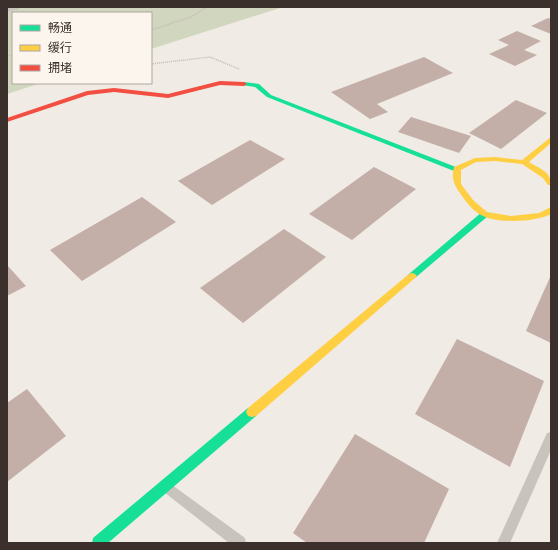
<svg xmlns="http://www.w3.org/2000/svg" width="558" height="550" font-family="'Golos Text','Noto Sans SC',sans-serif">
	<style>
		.green { fill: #d1d6bf }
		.building { fill: #c3afa7 }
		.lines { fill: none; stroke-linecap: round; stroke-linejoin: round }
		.path { stroke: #c2bbb6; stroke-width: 1.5; stroke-dasharray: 1 1; stroke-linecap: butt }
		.lane { fill: #c9c3be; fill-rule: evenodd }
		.street { fill: #c9c3be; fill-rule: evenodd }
		.fast { fill: #16e098; fill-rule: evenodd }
		.slow { fill: #ffcf43; fill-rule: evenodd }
		.jam { fill: #f24e42; fill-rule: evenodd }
	</style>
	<rect width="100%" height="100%" fill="#f0ebe5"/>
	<polygon class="green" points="24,7 283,7 151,49 151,13 13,13 13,83 41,83 7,94 7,11"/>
	<g class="building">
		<polygon points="548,18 551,19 551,34 531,26"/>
		<polygon points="517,31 541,41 524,50 537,55 515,66 489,54 509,45 498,40"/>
		<polygon points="424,57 453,73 377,104 388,112 370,119 331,92"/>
		<polygon points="516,100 547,113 501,149 469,133"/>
		<polygon points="411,117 471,136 459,153 398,132"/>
		<polygon points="250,140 285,159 212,205 178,181"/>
		<polygon points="374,167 416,189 352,240 309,214"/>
		<polygon points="142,197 176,222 82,281 50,250"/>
		<polygon points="284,229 326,257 243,323 200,288"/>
		<polygon points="7,265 26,286 7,296"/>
		<polygon points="551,275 551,343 526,331"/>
		<polygon points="457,339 544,381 510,467 415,414"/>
		<polygon points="27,389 66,436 7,482 7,403"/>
		<polygon points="355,434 449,489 424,543 307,543 293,533"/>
	</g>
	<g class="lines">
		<g class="path">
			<polyline points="151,30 191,17 207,7"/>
			<polyline points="7,56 13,55"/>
			<polyline points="151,64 210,57 239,69"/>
		</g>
		<g class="lane">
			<polygon points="551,432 551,450 510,543 497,543 547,433"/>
			<polygon points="168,482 245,538 246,543 229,543 164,492 162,488 164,484"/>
		</g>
		<polygon class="street" points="7,7 20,7 19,9 7,12"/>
		<g class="fast">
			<polygon points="244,82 259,84 271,95 461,169 457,171 454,171 267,97 255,87 242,85 242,83"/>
			<polygon points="485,211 489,214 488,216 415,278 409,278 407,276 409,274 482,212"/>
			<polygon points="252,407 256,408 258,412 256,416 108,543 92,543 93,538 248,408"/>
		</g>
		<g class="slow">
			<path d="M551 137V143L529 162C540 169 551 171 551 185H548L543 178 522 164 495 161 476 162 461 170V184L473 200 487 212 511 216 539 213 551 207V214C537 222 496 224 481 215 472 210 466 202 460 193 454 185 451 177 454 167L475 158 495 157 522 160Z"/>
			<polygon points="412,273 415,274 417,276 415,278 256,416 252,417 248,416 246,412 248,408 409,274"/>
		</g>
		<polygon class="jam" points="220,81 244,82 247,84 244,86 220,85 168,98 114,92 88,95 7,122 7,118 87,91 114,88 168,94"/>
	</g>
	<rect width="558" height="550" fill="none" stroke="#3b302b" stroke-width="16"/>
	<rect x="12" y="12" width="140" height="72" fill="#fbf5ee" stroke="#aea6a0"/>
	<rect x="20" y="25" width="20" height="6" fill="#16e098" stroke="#aea6a0"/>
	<text x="48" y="32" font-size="12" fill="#3b302b">畅通</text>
	<rect x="20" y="45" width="20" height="6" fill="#ffcf43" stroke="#aea6a0"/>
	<text x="48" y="52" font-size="12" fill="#3b302b">缓行</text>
	<rect x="20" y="65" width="20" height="6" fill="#f24e42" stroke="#aea6a0"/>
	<text x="48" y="72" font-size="12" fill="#3b302b">拥堵</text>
</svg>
